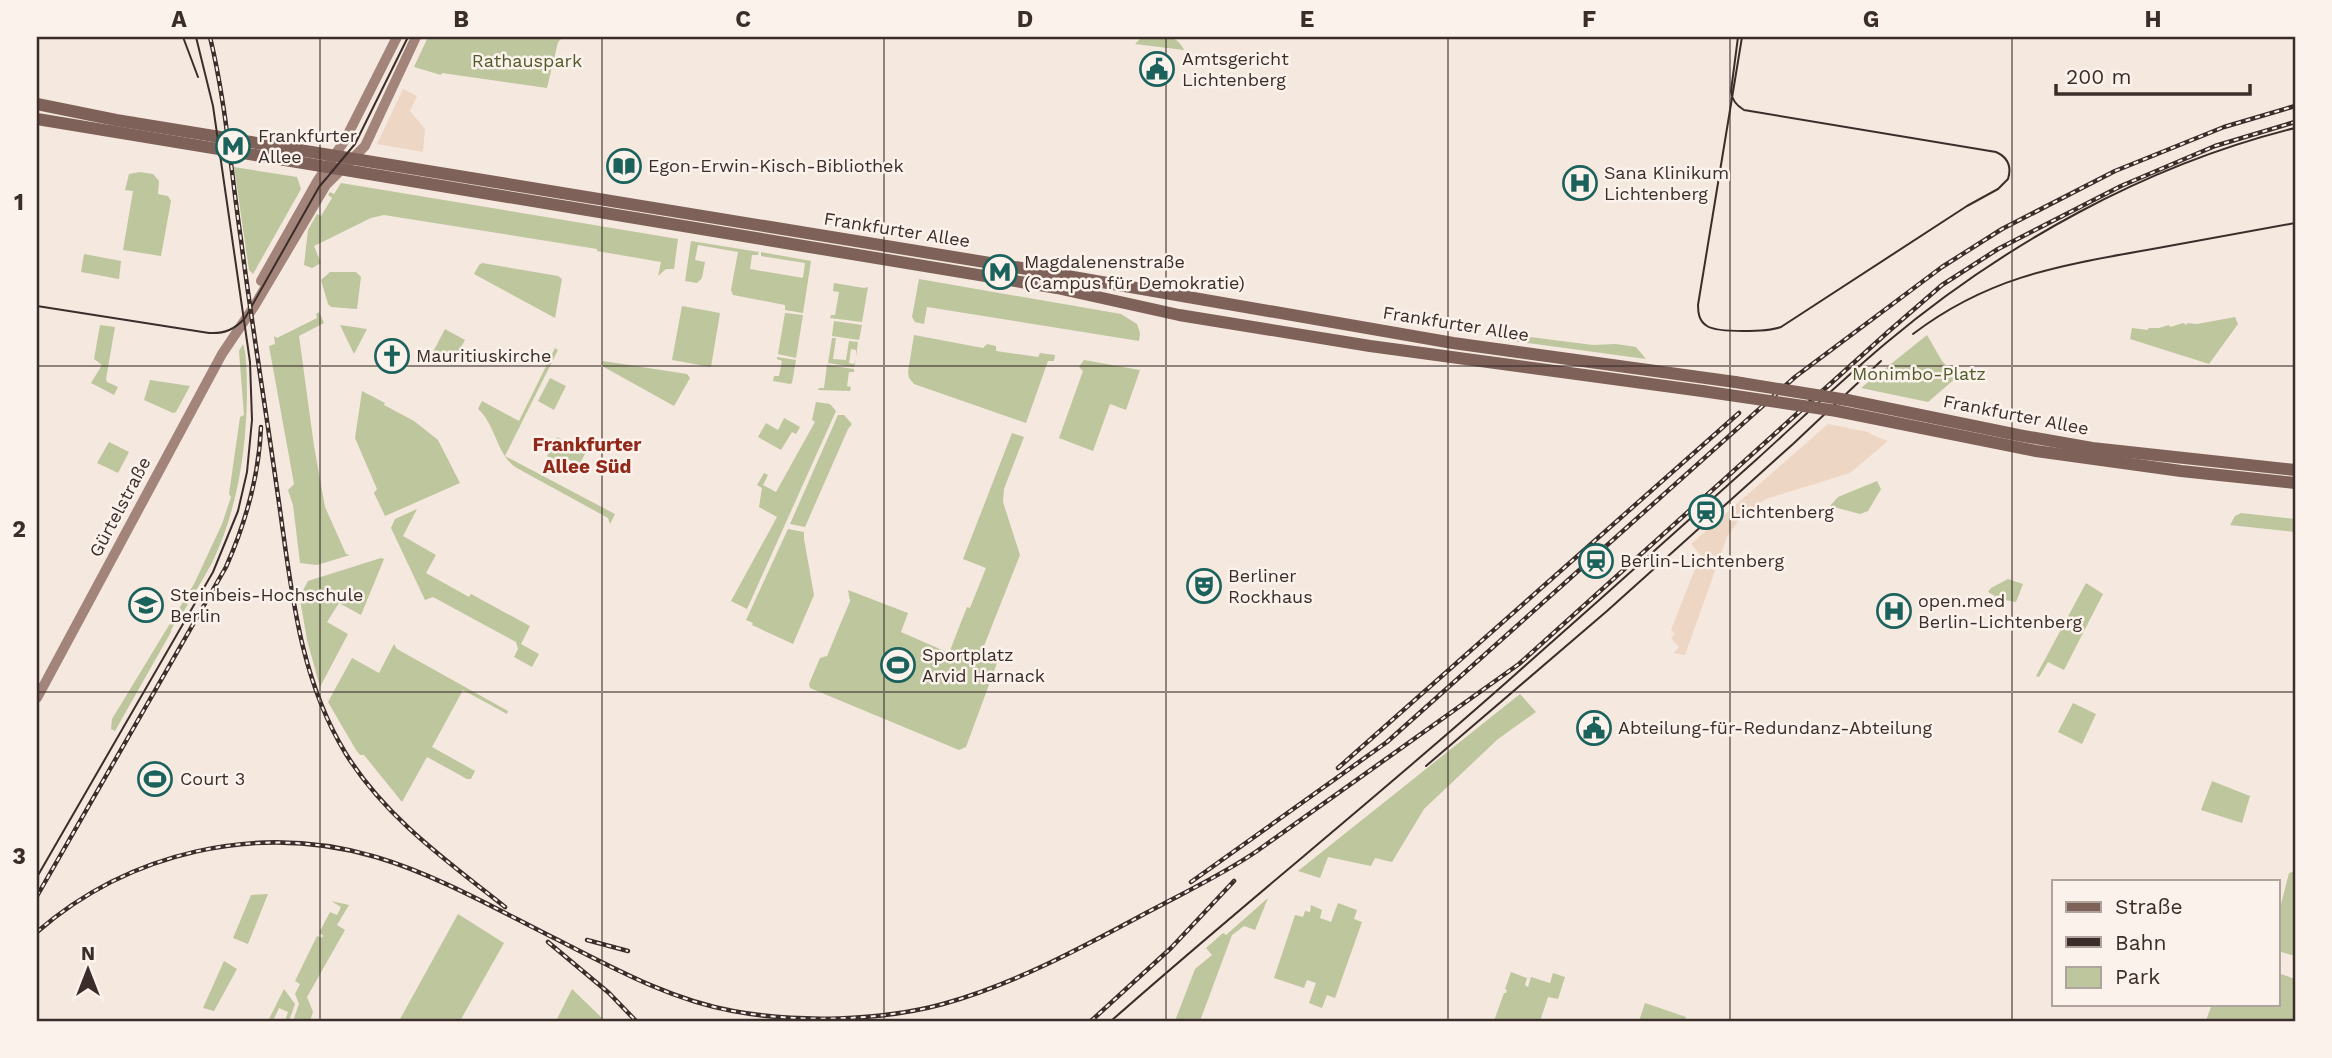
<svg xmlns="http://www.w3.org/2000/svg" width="2332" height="1058" font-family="'Work Sans',sans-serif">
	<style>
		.green { fill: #bdc69d }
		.plaza { fill: #eed6c5 }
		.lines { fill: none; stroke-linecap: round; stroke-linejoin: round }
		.secondary { stroke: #a3847a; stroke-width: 10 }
		.primary { stroke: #7e6159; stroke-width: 12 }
		.tram { stroke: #3b2d29; stroke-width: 2 }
		.rail-casing { stroke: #3b2d29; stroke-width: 4.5 }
		.rail { stroke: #fcf2ec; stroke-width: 2; stroke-dasharray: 5; stroke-linecap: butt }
		.primary-bridge { stroke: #7e6159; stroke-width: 12 }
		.grid { fill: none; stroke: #3b2d29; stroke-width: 2; stroke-opacity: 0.55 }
		.labels { text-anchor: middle; stroke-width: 5; stroke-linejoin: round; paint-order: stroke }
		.poi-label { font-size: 18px; fill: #3b2d29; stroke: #fcf2ec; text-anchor: start }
		.park-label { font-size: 18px; fill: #505c2b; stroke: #fcf2ec }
		.street-label { font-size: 18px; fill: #3b2d29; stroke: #fcf2ec }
		.neighbourhood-label { font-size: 19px; font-weight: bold; fill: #91291b; stroke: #fcf2ec }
		.neatline { fill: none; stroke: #3b2d29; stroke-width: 2.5 }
		.grid-label { font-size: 23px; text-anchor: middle; font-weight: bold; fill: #3b2d29 }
	</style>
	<rect width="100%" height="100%" fill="#f5e8df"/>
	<g class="green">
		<polygon points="428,37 563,37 558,42 547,88 442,73 441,75 414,67"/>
		<path d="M1142 37C1159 37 1176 32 1184 50L1135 44Z"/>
		<polygon points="234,167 297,177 301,189 253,274 249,270"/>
		<polygon points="140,172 153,174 159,181 158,194 168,196 171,201 161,256 123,250 133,191 125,190 129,174"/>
		<polygon points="341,183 678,239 674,269 666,269 658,276 661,262 597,251 597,249 384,215 371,218 314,246 321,263 312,268 304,265 308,230 317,214 321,216 332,198 328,195 330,192 334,194"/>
		<polygon points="691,241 759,252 758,255 752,255 750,269 803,278 805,263 761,256 761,252 811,261 803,313 785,310 785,305 733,295 731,290 738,252 698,245 695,260 705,262 702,278 697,283 685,281"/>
		<polygon points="84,254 121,261 119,279 81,272"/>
		<polygon points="482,263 558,276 562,279 555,318 474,274 479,265"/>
		<polygon points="330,272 356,272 361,277 357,309 331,307 328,304 321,280"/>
		<polygon points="919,279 1121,314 1137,324 1140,333 1139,341 927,307 924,324 915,322 912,317"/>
		<polygon points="834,283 864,288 868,287 862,322 830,318 831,315 835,315 839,292 833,291"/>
		<polygon points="682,306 720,313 711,367 672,360"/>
		<polygon points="319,312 324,323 299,336 314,446 325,507 346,554 350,555 317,565 300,563 293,505 288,490 294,484 269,346 275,344 274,336 277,338 317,318 316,314"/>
		<polygon points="785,313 803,315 796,358 778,354"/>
		<polygon points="2235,317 2238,324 2209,364 2130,339 2132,328 2147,330 2149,328 2159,328 2169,325 2170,327 2183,323 2187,325 2187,323 2197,324"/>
		<polygon points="834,321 862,325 859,340 832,336"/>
		<polygon points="100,325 115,327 106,379 107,382 118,387 114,395 91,383 102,365 94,359"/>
		<polygon points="340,325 367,329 354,354"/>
		<polygon points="445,329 465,340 451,365 432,354"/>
		<polygon points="914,335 983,348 987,344 996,346 996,351 1038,357 1040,353 1055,355 1054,361 1048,361 1026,423 914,384 909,378 908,372"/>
		<polygon points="1514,335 1593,345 1616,344 1636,347 1646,359 1491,338"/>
		<polygon points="1927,335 1942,361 1957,377 1928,402 1861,388"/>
		<polygon points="832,338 836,338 833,359 846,360 849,341 858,342 856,357 856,350 851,349 849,363 854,364 856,359 854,367 828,363"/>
		<path d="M243 344C247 354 247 383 247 396 246 453 237 511 212 563 201 583 188 603 177 623H175L171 630V632L115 731 111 729 112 719 194 584 222 524 231 497 229 494 240 417 244 415 239 351Z"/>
		<path d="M555 348 558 350 505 456 615 514 610 524 608 518 515 467C496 453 496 425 478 409L482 401 519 421Z"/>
		<polygon points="777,357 796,360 792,383 790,384 773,381 774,376 779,376 782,361 777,359"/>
		<polygon points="1084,360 1140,370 1126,410 1110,404 1093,451 1059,438 1083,371 1079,367"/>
		<polygon points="603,361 687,374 690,378 674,406 602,366"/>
		<polygon points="827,365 854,369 854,372 849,372 847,386 851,387 850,391 818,390 819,388 824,388"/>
		<polygon points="550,378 566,386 554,410 538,401"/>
		<polygon points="150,380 190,386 176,412 173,413 144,400"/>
		<polygon points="362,391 385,403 384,405 414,421 438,440 460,483 385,516 374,493 377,489 355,438"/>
		<polygon points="816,402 830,404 836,411 747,609 731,601 777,517 759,507 762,488 757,485 764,473 768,475 763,485 776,492 815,422 812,420"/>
		<polygon points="838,415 844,415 852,424 848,429 805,527 790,524"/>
		<polygon points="784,418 800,427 796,434 792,432 781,450 758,437 766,423 778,430"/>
		<polygon points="1012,433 1024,437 1004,489 1003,502 1020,555 980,656 997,663 966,747 959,750 810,688 809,684 820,658 827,656 850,601 848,590 908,613 901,632 949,653 967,607 970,608 986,568 963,559"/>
		<polygon points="557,437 586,452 579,465 564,457 560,463 547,456"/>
		<polygon points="109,442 129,452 118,473 97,463"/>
		<polygon points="1877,481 1881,489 1868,511 1860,514 1830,506 1838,497"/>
		<polygon points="417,509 403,536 436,555 426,573 469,597 471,594 530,626 521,644 539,654 532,667 514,657 518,649 516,642 433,597 425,600 391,528 395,519"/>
		<polygon points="2241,513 2295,519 2295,532 2230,525 2235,516"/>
		<polygon points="788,529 804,532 804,539 814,595 793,644 752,625 753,623 746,620"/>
		<polygon points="381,558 384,559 361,615 339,603 327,622 348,634 320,687 307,640 301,605 300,596 308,581"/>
		<polygon points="2008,579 2023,584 2016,602 2000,599 1988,592 1991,588"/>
		<polygon points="2086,583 2103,594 2064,670 2048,662 2039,677 2036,676"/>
		<polygon points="394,644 397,649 508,711 507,714 463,690 432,747 475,771 471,779 467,779 427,757 402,802 364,755 360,755 356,750 328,702 352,658 379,673"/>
		<polygon points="1520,694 1536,712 1498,739 1424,809 1392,862 1375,858 1371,866 1328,857 1320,878 1298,871"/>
		<polygon points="2073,703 2096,714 2082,744 2058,732"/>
		<polygon points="152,765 166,770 159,793 144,788"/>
		<polygon points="2212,781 2250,796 2242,823 2201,810"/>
		<polygon points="2295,871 2295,956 2278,951 2278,916 2289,873"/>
		<polygon points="268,894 248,944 233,938 251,895"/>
		<polygon points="1268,898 1255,930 1244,926 1232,935 1200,1021 1175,1021 1195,969 1212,955 1206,948 1223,933 1226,935"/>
		<polygon points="331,901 349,905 337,925 345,930 307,997 313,1012 310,1021 293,1021 299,1004 295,994 300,984 295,981 317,936 322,938 323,935 319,933 330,912 337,915 341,907"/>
		<polygon points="1338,903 1357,910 1354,919 1362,922 1335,998 1327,995 1322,1008 1309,1003 1316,983 1307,980 1304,988 1274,978 1295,915 1303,917 1305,911 1310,912 1311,905 1322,910 1320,918 1331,922"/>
		<polygon points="458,914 504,943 460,1021 399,1021"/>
		<polygon points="224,961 237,969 214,1011 203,1008"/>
		<polygon points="1511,972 1527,978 1525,985 1528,987 1531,977 1550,983 1553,973 1565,977 1558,999 1548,997 1540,1021 1494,1021 1504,993 1506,993 1507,990 1505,989"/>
		<polygon points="2278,973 2295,979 2295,1021 2206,1021 2212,1004 2278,1004"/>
		<polygon points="284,989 295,1004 289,1021 285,1021 288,1012 279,1008 273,1021 268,1021"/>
		<polygon points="572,989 605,1021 556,1021"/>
		<polygon points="1645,1003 1686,1017 1685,1021 1639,1021"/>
	</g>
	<g class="plaza">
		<polygon points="403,89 417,96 410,111 425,129 423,152 377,144"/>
		<polygon points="1828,424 1868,432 1872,435 1888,441 1850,473 1766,499 1741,517 1727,537 1685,655 1674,653 1679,647 1671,638 1675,634 1671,630 1695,569 1705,560 1691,544"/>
	</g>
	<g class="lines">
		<g class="secondary">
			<polyline points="261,281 318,180 345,140 397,37"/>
			<polyline points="37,698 222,354 255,305 326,185 365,146 416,37"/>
		</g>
		<g class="primary">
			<polyline points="37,104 116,120 1027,269 1453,343 1735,382"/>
			<polyline points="37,119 1057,288 1179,315 1370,346 1702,391"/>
			<polyline points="1847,400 2018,435 2092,448 2295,470"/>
			<polyline points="1837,411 2036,451 2181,471 2295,483"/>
		</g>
		<g class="tram">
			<polyline points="183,37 198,77"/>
			<path d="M1738 37 1731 91C1732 100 1736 105 1744 110L1996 152C2007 157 2012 166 2008 179L1998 189 1967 206 1781 327C1768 332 1718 333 1707 326 1699 321 1698 313 1698 305 1712 216 1728 126 1742 37"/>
			<path d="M37 306 209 333C225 334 235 329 245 318L319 187 355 144 408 37"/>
			<path d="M1913 334C1988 277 2057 266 2147 250 2197 241 2246 232 2295 223"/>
			<polyline points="1426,766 1607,611 1793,444 1881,361"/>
			<polyline points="37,877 213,572 238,511 247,472 252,420 250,362 213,106 196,37"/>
			<path d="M1111 1021C1248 900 1391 786 1527 664 1604 596 1681 527 1757 459 1800 420 1842 380 1886 343 2004 244 2146 165 2295 128"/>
		</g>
		<g class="rail-casing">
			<g id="rail">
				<path d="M210 37C226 103 231 172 241 240 252 326 266 411 278 496 291 585 298 676 346 754 386 818 447 861 505 907"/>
				<polyline points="1338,768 1739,413"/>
				<polyline points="1191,882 1387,742 1795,377 1942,267 2002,229 2115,171 2224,127 2295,106"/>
				<path d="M37 896 226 567C246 522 259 476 261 427"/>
				<path d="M37 932C129 852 258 822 376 857 440 876 503 913 562 942 617 970 672 1000 733 1011 797 1023 881 1021 943 1004 1015 984 1083 947 1148 912 1185 892 1222 875 1257 851L1519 664 1889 331 1942 285 1998 249 2121 186 2215 146 2295 122"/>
				<polyline points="587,940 628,951"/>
				<polyline points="548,942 609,993 636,1021"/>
				<polyline points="1091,1021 1171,948 1234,881"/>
			</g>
		</g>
		<use href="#rail" class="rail"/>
		<g class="primary-bridge">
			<polyline points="1735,382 1847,400"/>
			<polyline points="1702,391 1837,411"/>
		</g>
	</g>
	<path class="grid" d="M320 37V1021M602 37V1021M884 37V1021M1166 37V1021M1448 37V1021M1730 37V1021M2012 37V1021M37 366H2295M37 692H2295"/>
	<defs>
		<g id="civic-ring" transform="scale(1.75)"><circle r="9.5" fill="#fcf2ec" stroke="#1b615c" stroke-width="1.5"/><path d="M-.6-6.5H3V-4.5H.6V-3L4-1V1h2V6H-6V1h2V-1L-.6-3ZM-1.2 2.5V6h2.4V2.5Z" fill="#1b615c"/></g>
		<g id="metro-ring" transform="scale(1.75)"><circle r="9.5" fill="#fcf2ec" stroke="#1b615c" stroke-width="1.5"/><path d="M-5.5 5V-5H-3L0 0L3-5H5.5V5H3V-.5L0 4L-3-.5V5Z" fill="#1b615c"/></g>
		<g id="library-ring" transform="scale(1.75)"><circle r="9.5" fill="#fcf2ec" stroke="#1b615c" stroke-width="1.5"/><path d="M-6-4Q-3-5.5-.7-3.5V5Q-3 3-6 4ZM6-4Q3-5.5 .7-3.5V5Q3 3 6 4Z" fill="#1b615c"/></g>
		<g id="hospital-ring" transform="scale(1.75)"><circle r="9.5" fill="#fcf2ec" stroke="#1b615c" stroke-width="1.5"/><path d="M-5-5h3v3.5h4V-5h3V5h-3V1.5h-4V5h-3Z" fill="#1b615c"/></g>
		<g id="church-ring" transform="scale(1.75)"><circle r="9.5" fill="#fcf2ec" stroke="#1b615c" stroke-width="1.5"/><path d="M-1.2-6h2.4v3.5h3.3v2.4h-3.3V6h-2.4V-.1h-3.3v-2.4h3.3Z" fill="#1b615c"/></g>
		<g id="station-ring" transform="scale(1.75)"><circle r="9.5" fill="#fcf2ec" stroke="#1b615c" stroke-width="1.5"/><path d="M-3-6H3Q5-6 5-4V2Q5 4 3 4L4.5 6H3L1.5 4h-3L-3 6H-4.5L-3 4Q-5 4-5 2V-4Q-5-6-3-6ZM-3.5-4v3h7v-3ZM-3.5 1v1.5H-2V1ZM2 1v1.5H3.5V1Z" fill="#1b615c"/></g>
		<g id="theatre-ring" transform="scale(1.75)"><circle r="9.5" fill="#fcf2ec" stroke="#1b615c" stroke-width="1.5"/><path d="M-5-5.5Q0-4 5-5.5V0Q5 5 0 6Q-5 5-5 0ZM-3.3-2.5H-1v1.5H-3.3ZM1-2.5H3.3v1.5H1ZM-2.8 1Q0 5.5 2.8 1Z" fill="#1b615c"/></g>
		<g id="university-ring" transform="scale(1.75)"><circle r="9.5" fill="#fcf2ec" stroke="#1b615c" stroke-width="1.5"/><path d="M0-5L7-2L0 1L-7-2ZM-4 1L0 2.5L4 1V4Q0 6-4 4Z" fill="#1b615c"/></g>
		<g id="stadium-ring" transform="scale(1.75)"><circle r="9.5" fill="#fcf2ec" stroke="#1b615c" stroke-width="1.5"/><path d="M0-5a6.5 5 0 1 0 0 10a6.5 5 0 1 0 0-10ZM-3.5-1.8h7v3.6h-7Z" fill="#1b615c"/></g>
	</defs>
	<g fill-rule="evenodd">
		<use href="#civic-ring" x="1157" y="69"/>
		<use href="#metro-ring" x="233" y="146"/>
		<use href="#library-ring" x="624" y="166"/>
		<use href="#hospital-ring" x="1580" y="183"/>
		<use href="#metro-ring" x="1000" y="272"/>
		<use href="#church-ring" x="392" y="356"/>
		<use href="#station-ring" x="1706" y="512"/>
		<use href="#station-ring" x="1596" y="561"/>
		<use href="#theatre-ring" x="1204" y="586"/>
		<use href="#university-ring" x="146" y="605"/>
		<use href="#hospital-ring" x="1894" y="611"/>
		<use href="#stadium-ring" x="898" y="665"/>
		<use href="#civic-ring" x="1594" y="728"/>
		<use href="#stadium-ring" x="155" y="779"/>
	</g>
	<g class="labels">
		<g class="poi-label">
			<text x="1182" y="65">Amtsgericht<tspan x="1182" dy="21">Lichtenberg</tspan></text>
			<text x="258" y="142">Frankfurter<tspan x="258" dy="21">Allee</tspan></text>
			<text x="648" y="172">Egon-Erwin-Kisch-Bibliothek</text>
			<text x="1604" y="179">Sana Klinikum<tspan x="1604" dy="21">Lichtenberg</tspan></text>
			<text x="1024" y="268">Magdalenenstraße<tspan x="1024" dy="21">(Campus für Demokratie)</tspan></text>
			<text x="416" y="362">Mauritiuskirche</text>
			<text x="1730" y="518">Lichtenberg</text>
			<text x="1620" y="567">Berlin-Lichtenberg</text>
			<text x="1228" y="582">Berliner<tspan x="1228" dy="21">Rockhaus</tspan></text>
			<text x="170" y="601">Steinbeis-Hochschule<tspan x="170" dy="21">Berlin</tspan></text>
			<text x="1918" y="607">open.med<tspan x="1918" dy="21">Berlin-Lichtenberg</tspan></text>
			<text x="922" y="661">Sportplatz<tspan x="922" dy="21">Arvid Harnack</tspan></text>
			<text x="1618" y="734">Abteilung-für-Redundanz-Abteilung</text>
			<text x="180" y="785">Court 3</text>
		</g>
		<g class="park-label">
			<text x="527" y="67">Rathauspark</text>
			<text x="1919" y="380">Monimbo-Platz</text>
		</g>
		<g class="street-label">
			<text transform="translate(897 230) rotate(9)" y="6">Frankfurter Allee</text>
			<text transform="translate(1456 324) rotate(9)" y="6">Frankfurter Allee</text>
			<text transform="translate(2016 415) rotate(11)" y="6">Frankfurter Allee</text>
			<text transform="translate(120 507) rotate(-62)" y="6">Gürtelstraße</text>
		</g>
		<g class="neighbourhood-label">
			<text x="587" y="451">Frankfurter<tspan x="587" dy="22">Allee Süd</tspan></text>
		</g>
	</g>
	<rect width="2332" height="1058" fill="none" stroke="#fcf2ec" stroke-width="77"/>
	<rect x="2052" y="880" width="228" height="126" fill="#fcf2ec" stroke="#afa39e" stroke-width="2"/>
	<rect x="2066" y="902" width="35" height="10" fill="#7e6159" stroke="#afa39e" stroke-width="2"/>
	<text x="2115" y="914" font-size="21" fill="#3b2d29">Straße</text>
	<rect x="2066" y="937" width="35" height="10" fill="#3b2d29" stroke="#afa39e" stroke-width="2"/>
	<text x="2115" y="950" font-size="21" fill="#3b2d29">Bahn</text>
	<rect x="2066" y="967" width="35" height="21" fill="#bdc69d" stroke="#afa39e" stroke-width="2"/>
	<text x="2115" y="984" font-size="21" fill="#3b2d29">Park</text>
	<g transform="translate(88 970)" stroke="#fcf2ec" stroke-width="5" paint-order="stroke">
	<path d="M0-5L12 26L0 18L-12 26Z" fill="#3b2d29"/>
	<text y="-10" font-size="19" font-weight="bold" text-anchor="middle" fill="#3b2d29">N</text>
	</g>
	<path d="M2056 84v10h194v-10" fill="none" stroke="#3b2d29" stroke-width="3.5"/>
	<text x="2066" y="84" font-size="21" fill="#3b2d29" stroke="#fcf2ec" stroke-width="5" paint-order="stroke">200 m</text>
	<rect x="38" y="38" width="2256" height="982" class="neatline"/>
	<g class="grid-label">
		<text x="179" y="27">A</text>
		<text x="461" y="27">B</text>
		<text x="743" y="27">C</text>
		<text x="1025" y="27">D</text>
		<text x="1307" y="27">E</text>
		<text x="1589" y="27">F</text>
		<text x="1871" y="27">G</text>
		<text x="2153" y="27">H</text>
		<text x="19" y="210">1</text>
		<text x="19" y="537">2</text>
		<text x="19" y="864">3</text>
	</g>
</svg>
